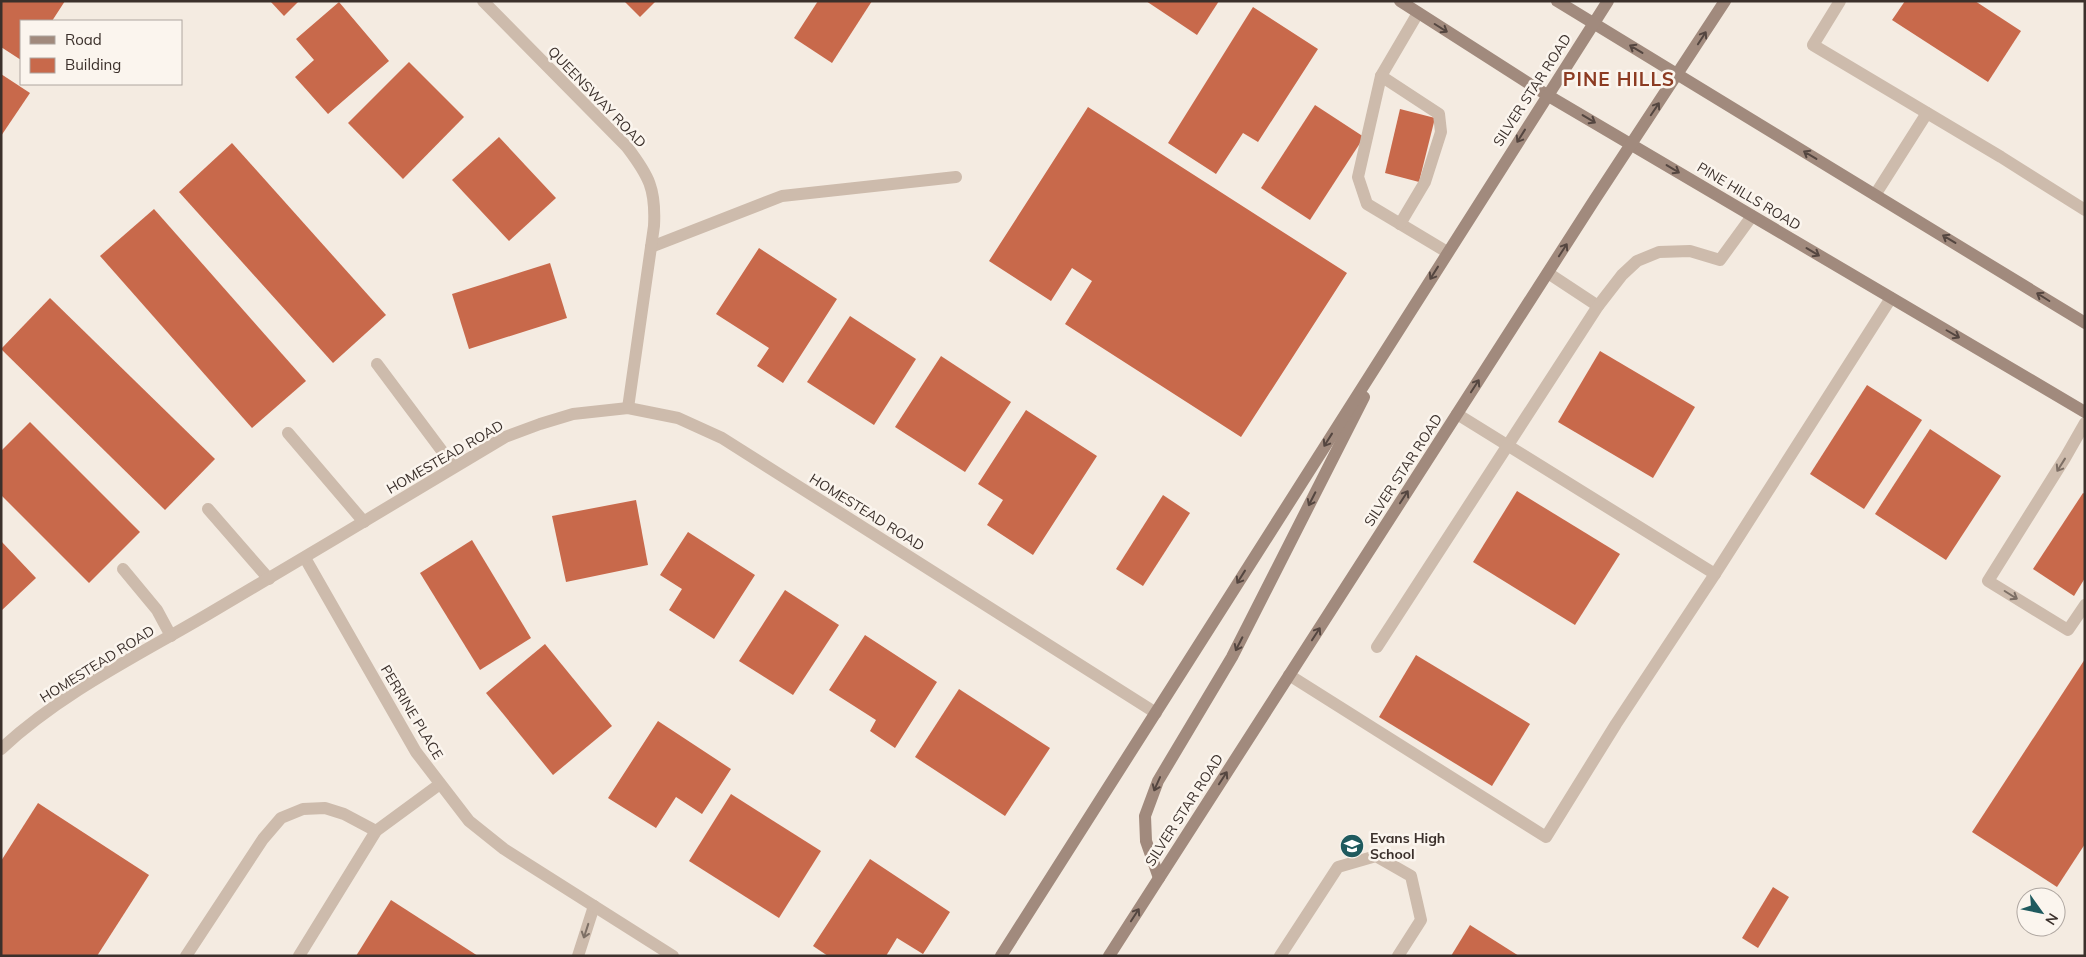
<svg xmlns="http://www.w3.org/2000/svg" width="2086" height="957" font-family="Mulish,sans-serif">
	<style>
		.building { fill: #c8694b }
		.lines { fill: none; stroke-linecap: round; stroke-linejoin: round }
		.lane { stroke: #cdbbac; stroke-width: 12 }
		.street { stroke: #cdbbac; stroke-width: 12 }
		.secondary { stroke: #a18a7d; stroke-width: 12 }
		.oneway { stroke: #544640 }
		.oneway2 { stroke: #7d6f65 }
		.labels { text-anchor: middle; stroke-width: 5; stroke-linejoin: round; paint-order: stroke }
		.street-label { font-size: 14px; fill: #3b302b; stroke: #fbf5ee }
		.poi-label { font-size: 14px; font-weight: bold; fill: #3b302b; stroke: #fbf5ee; text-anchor: start }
		.district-label { font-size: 19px; font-weight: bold; letter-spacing: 1px; fill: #8c3b22; stroke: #fbf5ee }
	</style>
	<rect width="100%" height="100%" fill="#f4ebe1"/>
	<g class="building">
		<polygon points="1,1 65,1 52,21 21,21 21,60 1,47"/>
		<polygon points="270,1 299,1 284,16"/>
		<polygon points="624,1 656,1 640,17"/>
		<polygon points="818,1 872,1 832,63 794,38"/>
		<polygon points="1146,1 1219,1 1197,35"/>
		<polygon points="1905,1 1975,1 2021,31 1988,82 1892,20"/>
		<polygon points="339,2 389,61 328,114 295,77 314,60 296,39"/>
		<polygon points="1253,7 1318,49 1258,142 1243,133 1216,174 1168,143"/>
		<polygon points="409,62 464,117 403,179 348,123"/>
		<polygon points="1,74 30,93 1,136"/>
		<polygon points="1315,105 1364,137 1310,220 1261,188"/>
		<polygon points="1088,107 1347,273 1241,437 1065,324 1092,281 1072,268 1051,301 989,261"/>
		<polygon points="1400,109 1435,118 1419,182 1385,173"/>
		<polygon points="499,137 556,198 509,241 452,180"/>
		<polygon points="232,143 386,315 333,363 179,192"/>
		<polygon points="154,209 306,381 252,428 100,256"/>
		<polygon points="759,248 837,299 783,383 757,366 769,348 716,314"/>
		<polygon points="550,263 567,318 469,349 452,294"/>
		<polygon points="50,298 215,459 165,510 1,349"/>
		<polygon points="850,316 916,359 874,425 807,382"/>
		<polygon points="1600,351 1695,407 1653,478 1558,422"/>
		<polygon points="941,356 1011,402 965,472 895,427"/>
		<polygon points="1867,385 1922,420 1864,509 1810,474"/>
		<polygon points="1026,410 1097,456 1033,555 987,525 1003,500 978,484"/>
		<polygon points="30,422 140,532 89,583 1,495 1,451"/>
		<polygon points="1930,429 2001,476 1946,560 1875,514"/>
		<polygon points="1517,491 1620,554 1575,625 1473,562"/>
		<polygon points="2083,493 2085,494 2085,578 2074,596 2033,569"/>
		<polygon points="1163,495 1190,513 1143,586 1116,569"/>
		<polygon points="636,500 648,565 566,582 552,516"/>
		<polygon points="688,532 755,575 714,639 669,610 682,589 660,575"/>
		<polygon points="472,540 531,638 480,670 420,573"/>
		<polygon points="1,541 36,578 1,611"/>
		<polygon points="785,590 839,625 793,695 739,661"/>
		<polygon points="865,635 937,682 895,748 870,731 876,720 829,690"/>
		<polygon points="545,644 612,726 553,775 486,693"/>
		<polygon points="1416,655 1530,724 1492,786 1379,717"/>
		<polygon points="2085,659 2085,844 2057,887 1972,832"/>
		<polygon points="959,689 1050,748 1005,816 915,757"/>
		<polygon points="658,721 731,769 702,814 676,797 656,828 608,798"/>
		<polygon points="731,794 821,851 779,918 689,861"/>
		<polygon points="38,803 149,875 97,956 1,956 1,861"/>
		<polygon points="870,859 950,912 923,954 897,938 886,956 828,956 813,946"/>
		<polygon points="1773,887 1789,897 1758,948 1742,938"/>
		<polygon points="391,900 478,956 356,956"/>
		<polygon points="1470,925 1519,956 1451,956"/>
	</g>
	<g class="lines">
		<g class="lane">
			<polyline points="1840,1 1813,45 2001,157 2085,210"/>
			<polyline points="1418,13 1381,76 1358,177 1367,204 1447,252"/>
			<polyline points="1381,76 1439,114 1441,132 1425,182 1400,224"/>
			<polyline points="1875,195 1927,113"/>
			<polyline points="651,247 782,196 956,177"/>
			<polyline points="1548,273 1598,306"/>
			<polyline points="377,364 454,467"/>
			<polyline points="1457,414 1715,574"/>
			<polyline points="2085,423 2065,458 1988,581 2068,630 2085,605"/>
			<polyline points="288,433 364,522"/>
			<polyline points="208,509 269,579"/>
			<polyline points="123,569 157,610 171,636"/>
			<polyline points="1377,647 1598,306 1622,275 1637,261 1659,252 1690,251 1720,260 1752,216"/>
			<polyline points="1289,675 1546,837 1616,724 1715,574 1891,298"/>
			<polyline points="186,956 263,839 281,818 303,809 325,808 344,814 376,831"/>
			<polyline points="299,956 376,831 440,784"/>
			<polyline points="578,956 594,906"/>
			<polyline points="1280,956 1338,867 1376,856 1411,876 1421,920 1398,956"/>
		</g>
		<g class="street">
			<path d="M483 1 627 147C649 176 656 189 654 226L628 408"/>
			<polyline points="305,558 416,752 469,821 504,849 673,956"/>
			<path d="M1 749C62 692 139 655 210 613 309 555 406 496 505 437L540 424 573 414 628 408 678 418 722 438 1156 713"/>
		</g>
		<g class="secondary">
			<polyline points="1400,1 1547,95 2085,412"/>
			<polyline points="1557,1 2085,323"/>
			<polyline points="1159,878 1146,841 1145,816 1158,781 1232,657 1364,397"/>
			<polyline points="1001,956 1608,1"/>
			<polyline points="1109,956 1595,199 1725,1"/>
		</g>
	</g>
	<defs><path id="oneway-shaft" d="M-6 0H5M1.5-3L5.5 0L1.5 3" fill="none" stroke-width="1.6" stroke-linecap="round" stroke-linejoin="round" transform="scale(1.25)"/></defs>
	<g class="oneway">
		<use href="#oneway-shaft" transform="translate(1441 28) rotate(32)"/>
		<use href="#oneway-shaft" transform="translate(1702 38) rotate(-57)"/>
		<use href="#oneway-shaft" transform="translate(1636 49) rotate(-149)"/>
		<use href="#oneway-shaft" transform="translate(1655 109) rotate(-56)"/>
		<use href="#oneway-shaft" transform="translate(1589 119) rotate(31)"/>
		<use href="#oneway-shaft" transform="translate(1521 136) rotate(122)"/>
		<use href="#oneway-shaft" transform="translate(1810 155) rotate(-149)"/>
		<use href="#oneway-shaft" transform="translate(1673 169) rotate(31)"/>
		<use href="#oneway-shaft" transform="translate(1949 239) rotate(-149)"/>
		<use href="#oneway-shaft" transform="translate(1563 250) rotate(-57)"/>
		<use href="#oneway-shaft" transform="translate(1813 252) rotate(31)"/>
		<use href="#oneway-shaft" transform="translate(1434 273) rotate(122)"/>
		<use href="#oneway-shaft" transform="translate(2043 297) rotate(-148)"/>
		<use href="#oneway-shaft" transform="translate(1953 334) rotate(30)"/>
		<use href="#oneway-shaft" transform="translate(1475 386) rotate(-57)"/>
		<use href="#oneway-shaft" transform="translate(1328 440) rotate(122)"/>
		<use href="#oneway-shaft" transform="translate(1404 497) rotate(-57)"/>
		<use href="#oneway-shaft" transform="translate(1312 499) rotate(117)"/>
		<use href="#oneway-shaft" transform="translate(1241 577) rotate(122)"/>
		<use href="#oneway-shaft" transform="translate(1316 634) rotate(-57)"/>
		<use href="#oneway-shaft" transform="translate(1239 644) rotate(117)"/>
		<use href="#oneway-shaft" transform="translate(1223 778) rotate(-57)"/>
		<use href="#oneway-shaft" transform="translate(1157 784) rotate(114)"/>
		<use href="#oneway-shaft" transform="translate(1135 915) rotate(-57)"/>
	</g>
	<g class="oneway2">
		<use href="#oneway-shaft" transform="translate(2061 465) rotate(122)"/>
		<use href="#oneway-shaft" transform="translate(2011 595) rotate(32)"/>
		<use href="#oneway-shaft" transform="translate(586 931) rotate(108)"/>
	</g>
	<defs>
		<g id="school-disc" transform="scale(1.25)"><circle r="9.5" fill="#1f5a5e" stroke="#fbf5ee"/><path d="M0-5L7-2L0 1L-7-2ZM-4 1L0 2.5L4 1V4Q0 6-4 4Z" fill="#fff"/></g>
	</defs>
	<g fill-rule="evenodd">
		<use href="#school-disc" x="1352" y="846"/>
	</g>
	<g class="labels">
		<g class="street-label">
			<text transform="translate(1532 90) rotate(-57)" y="5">SILVER STAR ROAD</text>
			<text transform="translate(597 97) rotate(46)" y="5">QUEENSWAY ROAD</text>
			<text transform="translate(1749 196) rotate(31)" y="5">PINE HILLS ROAD</text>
			<text transform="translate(445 457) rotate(-30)" y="5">HOMESTEAD ROAD</text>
			<text transform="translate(1403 470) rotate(-57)" y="5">SILVER STAR ROAD</text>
			<text transform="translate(867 512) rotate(32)" y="5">HOMESTEAD ROAD</text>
			<text transform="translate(97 664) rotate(-32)" y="5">HOMESTEAD ROAD</text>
			<text transform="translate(412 712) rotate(59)" y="5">PERRINE PLACE</text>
			<text transform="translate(1184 810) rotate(-57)" y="5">SILVER STAR ROAD</text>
		</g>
		<g class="poi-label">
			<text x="1370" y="843">Evans High<tspan x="1370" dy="16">School</tspan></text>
		</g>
		<g class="district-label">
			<text x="1619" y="86">PINE HILLS</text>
		</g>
	</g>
	<rect width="2086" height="957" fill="none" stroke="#3b302b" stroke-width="5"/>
	<rect x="20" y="20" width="162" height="65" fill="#fbf5ee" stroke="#aea6a0"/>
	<rect x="30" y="36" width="25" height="8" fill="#a18a7d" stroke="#aea6a0"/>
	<text x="65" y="45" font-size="15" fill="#3b302b">Road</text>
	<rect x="30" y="58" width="25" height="15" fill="#c8694b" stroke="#aea6a0"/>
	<text x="65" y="70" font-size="15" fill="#3b302b">Building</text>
	<g transform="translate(2041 912) rotate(123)"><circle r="24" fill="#fbf5ee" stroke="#aea6a0"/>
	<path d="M0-4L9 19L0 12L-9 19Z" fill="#1f5a5e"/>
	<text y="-8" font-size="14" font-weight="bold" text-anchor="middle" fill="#3b302b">N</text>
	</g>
</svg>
